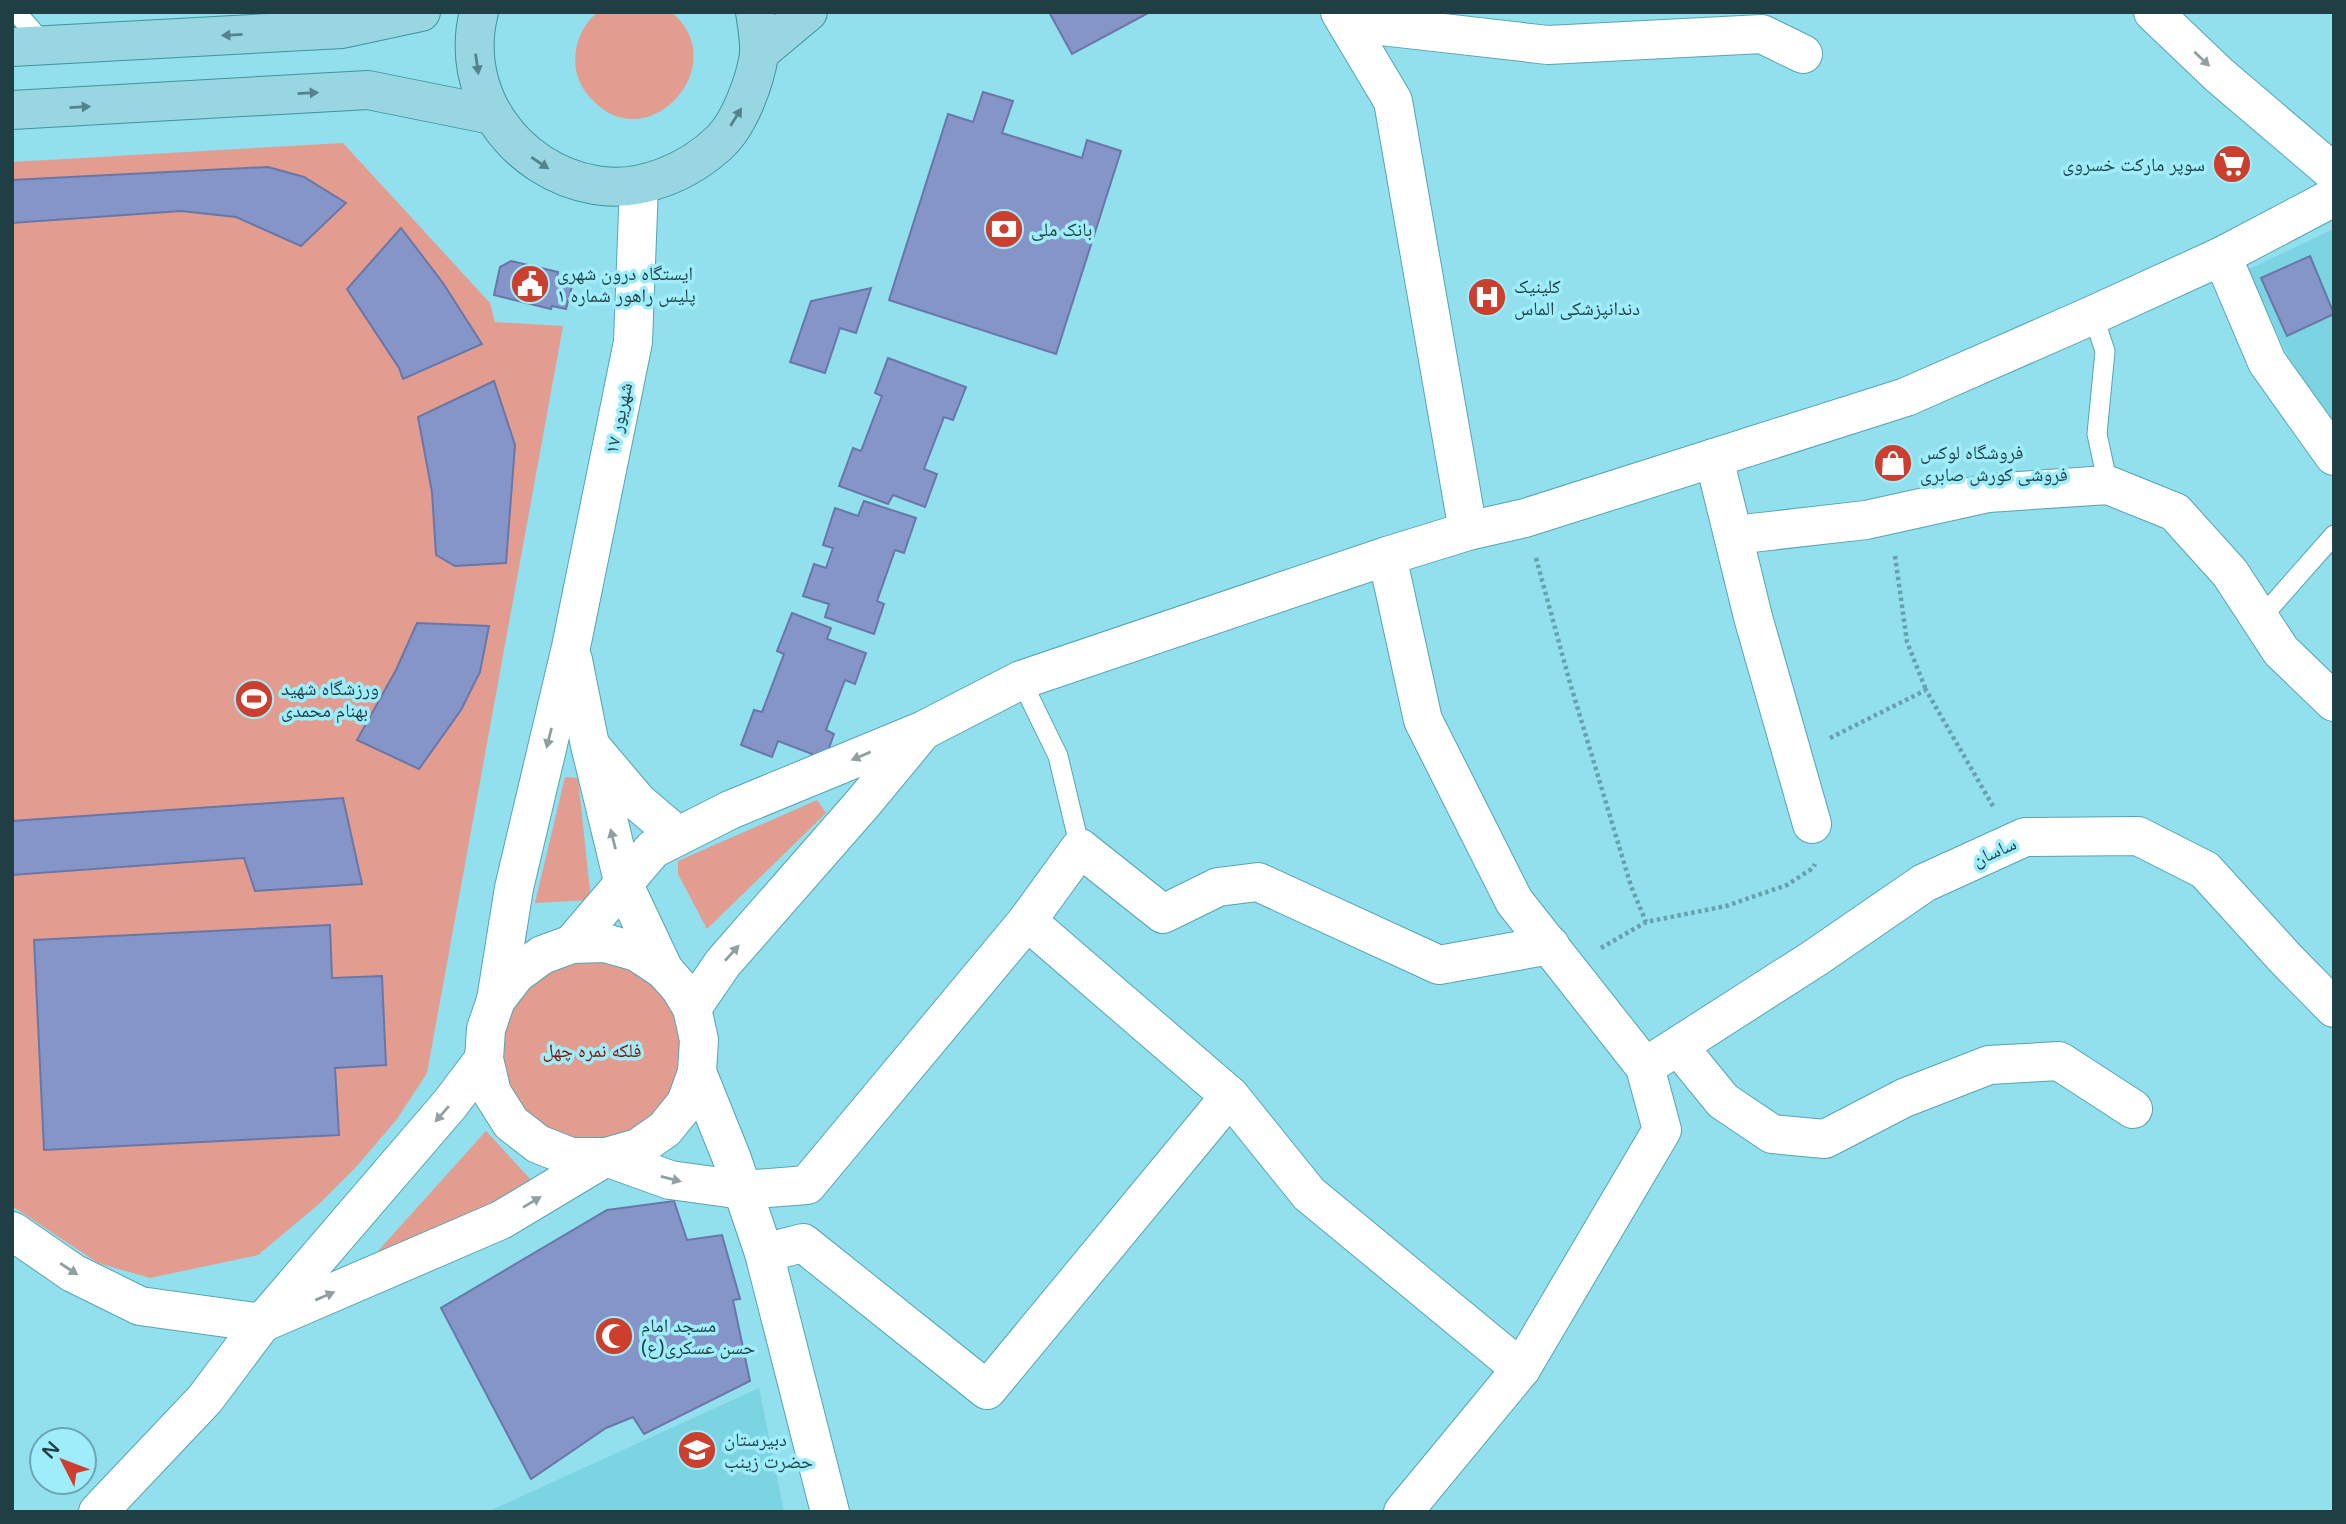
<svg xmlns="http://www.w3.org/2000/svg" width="2346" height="1524" font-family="'Varela Round','Noto Naskh Arabic',sans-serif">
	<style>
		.built { fill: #7cd3e2 }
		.green { fill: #e39d90 }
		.building { fill: #8595c8; stroke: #6877a8; stroke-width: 2 }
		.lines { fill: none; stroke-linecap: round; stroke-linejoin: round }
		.service-casing { stroke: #57a4b1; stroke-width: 21 }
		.minor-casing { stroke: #57a4b1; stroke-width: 40 }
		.secondary-casing { stroke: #57a4b1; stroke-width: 40 }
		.primary-casing { stroke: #41919e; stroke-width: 40 }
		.path { stroke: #66a1ac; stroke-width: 4.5; stroke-dasharray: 3.5 3.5; stroke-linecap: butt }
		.service { stroke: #fff; stroke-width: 19 }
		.minor { stroke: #fff; stroke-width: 38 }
		.secondary { stroke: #fff; stroke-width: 38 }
		.primary { stroke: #98d7e2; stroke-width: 38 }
		.oneway { fill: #55838b }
		.oneway2 { fill: #8f9fa2 }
		.labels { text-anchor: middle; stroke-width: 7; stroke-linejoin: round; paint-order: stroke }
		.poi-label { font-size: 19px; fill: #1f3f44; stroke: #9fecfa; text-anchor: start }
		.street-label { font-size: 19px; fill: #1f3f44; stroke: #9fecfa }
		.park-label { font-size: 19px; fill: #891005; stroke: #9fecfa }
	</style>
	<rect width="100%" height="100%" fill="#92dfed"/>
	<g class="built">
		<polygon points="2334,229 2334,432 2314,410 2247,270"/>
		<polygon points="759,1388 784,1512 487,1512"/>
	</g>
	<g class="green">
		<path d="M598 12H671C733 62 654 153 599 106 587 96 579 85 576 70 573 47 580 27 598 12Z"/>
		<polygon points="343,143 490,303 495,322 563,326 427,1073 397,1119 357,1166 319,1204 258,1255 150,1278 98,1263 12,1206 12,162"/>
		<polygon points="565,777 578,778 591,900 535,903"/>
		<polygon points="817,800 826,813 707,929 678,874 678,861"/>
		<circle cx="592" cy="1050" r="90"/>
		<polygon points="486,1131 532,1181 386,1258 378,1251"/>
	</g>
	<g class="building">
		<polygon points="1049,12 1150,12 1072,54"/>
		<polygon points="983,92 1013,101 1002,133 1082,158 1087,140 1121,151 1056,354 889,300 948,114 973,122"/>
		<polygon points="268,167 304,177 346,203 301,246 236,217 181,211 12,223 12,180"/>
		<polygon points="401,228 443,283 482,344 403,379 399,368 347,289"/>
		<polygon points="2310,256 2334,314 2287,336 2261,278"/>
		<polygon points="511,261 558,272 556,283 572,286 566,309 552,306 551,309 494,295 500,267"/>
		<polygon points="871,288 856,333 840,328 825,373 790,362 811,301"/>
		<polygon points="888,358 966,387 953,420 944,417 924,469 937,474 925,507 893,495 888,504 839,486 853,448 861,451 882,396 875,393"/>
		<polygon points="494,381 515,445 506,563 455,566 436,555 432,492 418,417"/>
		<polygon points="864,501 916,518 904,553 895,550 877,601 884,604 874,634 825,617 829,604 803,596 814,564 826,568 833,548 823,545 835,508 858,516"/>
		<polygon points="792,613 831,628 827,639 866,653 855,684 845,680 826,730 834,734 825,759 778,741 772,757 741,745 754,710 762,712 784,654 777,651"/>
		<polygon points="417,623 489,626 480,672 461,710 419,769 357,740 396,670"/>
		<polygon points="343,798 362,884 255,891 244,858 12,875 12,821"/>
		<polygon points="330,925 332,978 382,976 386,1065 335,1068 339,1135 44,1150 34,940"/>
		<polygon points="674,1201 687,1240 722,1235 740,1299 733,1300 750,1381 644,1434 633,1417 606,1428 531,1479 441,1308 607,1210"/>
	</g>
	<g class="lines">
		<g class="service-casing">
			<g id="service">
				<polyline points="16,12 45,45"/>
				<polyline points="2093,315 2105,351 2097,434 2108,485"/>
				<polyline points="2260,619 2334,535"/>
				<polyline points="1021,680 1058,756 1080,848"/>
			</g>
		</g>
		<g class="minor-casing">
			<g id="minor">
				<polyline points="1340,12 1393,101 1468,531"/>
				<polyline points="1346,22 1548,45 1762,34 1803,54"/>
				<polyline points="2222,256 2267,362 2334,456"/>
				<polyline points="1714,458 1753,617 1812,824"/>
				<polyline points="1734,535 1866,520 1988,493 2108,485 2175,512 2230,573 2281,651 2334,702"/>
				<polyline points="1387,556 1423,720 1514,901 1645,1067 1662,1130 1521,1369 1403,1512"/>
				<polyline points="1027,921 1230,1096"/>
				<polyline points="1678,1046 1723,1101 1772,1134 1825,1139 1904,1098 1989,1065 2059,1061 2133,1109"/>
				<polyline points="1645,1067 1815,958 1924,883 2025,837 2138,836 2205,870 2285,958 2334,1008"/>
				<polyline points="697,1072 732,1159 764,1253 830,1512"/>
				<polyline points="606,1157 670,1180 743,1190 807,1185 1027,921 1080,848 1163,914 1218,887 1258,882 1439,965 1550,945"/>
				<polyline points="764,1253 803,1243 987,1390 1230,1096 1309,1194 1521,1369"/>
				<polyline points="98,1512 205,1399 262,1323"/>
			</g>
		</g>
		<g class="secondary-casing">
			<g id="secondary">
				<polyline points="2153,12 2219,75 2334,173"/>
				<polyline points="573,660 590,745 624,885 664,970"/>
				<polyline points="594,750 638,802 678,836"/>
				<polyline points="572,944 653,849 730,810 924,730 1021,680 1387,556 1468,531 1525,518 1906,397 2093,315 2222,256 2334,197"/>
				<polyline points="496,1000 514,888 571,647 633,342 639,185"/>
				<polyline points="692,1008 723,963 864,802 921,733"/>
				<polyline points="12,1231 73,1273 140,1306 262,1323 501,1220 606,1157 638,1148 665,1129 686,1103 697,1072 699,1040 692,1008 680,988 664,970 637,952 605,943 572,944 542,955 516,974 496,1000 486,1029 484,1059 492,1093 511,1123 538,1144 571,1157 606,1157"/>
				<polyline points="268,1316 450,1104 484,1059"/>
			</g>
		</g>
		<g class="primary-casing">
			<g id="primary">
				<path d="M479 12C458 93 515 171 595 185 640 193 689 172 721 141 740 122 755 81 759 55 760 41 757 26 755 12"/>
				<polyline points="12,47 342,29 421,12"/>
				<polyline points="759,53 808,12"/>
				<polyline points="12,110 368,90 492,115"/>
			</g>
		</g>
		<g class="path">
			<polyline points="1895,556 1907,642 1926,690"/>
			<polyline points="1536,558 1570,683 1631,886 1646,922"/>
			<polyline points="1830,738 1926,690 1994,808"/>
			<polyline points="1601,948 1646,922 1726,906 1787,885 1813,868 1815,864"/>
		</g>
		<use href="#service" class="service"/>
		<use href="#minor" class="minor"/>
		<use href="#secondary" class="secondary"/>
		<use href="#primary" class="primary"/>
	</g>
	<defs><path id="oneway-solid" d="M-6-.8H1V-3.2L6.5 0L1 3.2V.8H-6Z" transform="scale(1.75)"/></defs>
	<g class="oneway">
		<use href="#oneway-solid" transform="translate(232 35) rotate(177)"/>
		<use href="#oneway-solid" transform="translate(477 64) rotate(82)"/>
		<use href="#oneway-solid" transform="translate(308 93) rotate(-3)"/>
		<use href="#oneway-solid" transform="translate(80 107) rotate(-3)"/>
		<use href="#oneway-solid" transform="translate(736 117) rotate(-58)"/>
		<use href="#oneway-solid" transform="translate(540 163) rotate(34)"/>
	</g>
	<g class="oneway2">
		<use href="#oneway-solid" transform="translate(2202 59) rotate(43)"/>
		<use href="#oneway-solid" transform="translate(549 738) rotate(104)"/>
		<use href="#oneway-solid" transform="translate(861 756) rotate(157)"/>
		<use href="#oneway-solid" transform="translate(613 839) rotate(-104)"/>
		<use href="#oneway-solid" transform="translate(732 953) rotate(-48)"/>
		<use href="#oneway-solid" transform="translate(442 1114) rotate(131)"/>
		<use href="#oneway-solid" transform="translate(671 1179) rotate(14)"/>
		<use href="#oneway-solid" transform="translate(532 1202) rotate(-31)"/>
		<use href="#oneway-solid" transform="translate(69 1269) rotate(33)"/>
		<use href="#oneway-solid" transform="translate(325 1296) rotate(-23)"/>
	</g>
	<defs>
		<g id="supermarket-disc" transform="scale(2.0125)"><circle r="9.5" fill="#cc3f2e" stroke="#9fecfa"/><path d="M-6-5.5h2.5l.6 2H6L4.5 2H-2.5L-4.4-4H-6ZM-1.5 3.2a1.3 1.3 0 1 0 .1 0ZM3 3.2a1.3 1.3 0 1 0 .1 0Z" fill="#fff"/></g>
		<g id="bank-disc" transform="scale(2.0125)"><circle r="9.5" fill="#cc3f2e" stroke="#9fecfa"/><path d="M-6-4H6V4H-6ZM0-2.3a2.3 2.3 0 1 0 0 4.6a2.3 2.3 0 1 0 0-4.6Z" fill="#fff"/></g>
		<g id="civic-disc" transform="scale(2.0125)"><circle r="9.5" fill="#cc3f2e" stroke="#9fecfa"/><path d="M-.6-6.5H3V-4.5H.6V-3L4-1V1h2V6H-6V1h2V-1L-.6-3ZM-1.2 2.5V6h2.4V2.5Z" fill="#fff"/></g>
		<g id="hospital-disc" transform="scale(2.0125)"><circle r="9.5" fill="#cc3f2e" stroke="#9fecfa"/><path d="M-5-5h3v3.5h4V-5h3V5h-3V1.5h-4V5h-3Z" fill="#fff"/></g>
		<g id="shop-disc" transform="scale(2.0125)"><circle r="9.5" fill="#cc3f2e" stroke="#9fecfa"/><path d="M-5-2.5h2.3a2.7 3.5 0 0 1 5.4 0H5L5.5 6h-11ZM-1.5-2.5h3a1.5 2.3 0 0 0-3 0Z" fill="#fff"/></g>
		<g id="stadium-disc" transform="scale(2.0125)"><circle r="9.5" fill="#cc3f2e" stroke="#9fecfa"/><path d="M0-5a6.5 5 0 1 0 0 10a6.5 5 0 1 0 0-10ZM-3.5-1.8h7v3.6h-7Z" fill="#fff"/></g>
		<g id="mosque-disc" transform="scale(2.0125)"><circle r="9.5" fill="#cc3f2e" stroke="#9fecfa"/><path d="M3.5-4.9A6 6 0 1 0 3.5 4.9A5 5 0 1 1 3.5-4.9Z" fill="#fff"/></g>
		<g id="school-disc" transform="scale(2.0125)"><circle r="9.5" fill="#cc3f2e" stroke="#9fecfa"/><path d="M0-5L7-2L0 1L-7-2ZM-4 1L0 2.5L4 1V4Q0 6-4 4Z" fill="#fff"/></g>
	</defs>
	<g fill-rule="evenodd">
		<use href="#supermarket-disc" x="2232" y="164"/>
		<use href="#bank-disc" x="1004" y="229"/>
		<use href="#civic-disc" x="530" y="284"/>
		<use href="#hospital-disc" x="1487" y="297"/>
		<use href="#shop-disc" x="1893" y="463"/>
		<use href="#stadium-disc" x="254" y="699"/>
		<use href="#mosque-disc" x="614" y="1336"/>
		<use href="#school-disc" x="697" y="1450"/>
	</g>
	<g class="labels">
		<g class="poi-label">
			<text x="2205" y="171" text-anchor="end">سوپر مارکت خسروی</text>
			<text x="1031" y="236">بانک ملی</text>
			<text x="557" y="280">ایستگاه درون شهری<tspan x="557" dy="22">پلیس راهور شماره ۱</tspan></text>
			<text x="1514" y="293">کلینیک<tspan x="1514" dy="22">دندانپزشکی الماس</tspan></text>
			<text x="1920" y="459">فروشگاه لوکس<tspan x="1920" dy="22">فروشی کورش صابری</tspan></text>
			<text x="281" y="695">ورزشگاه شهید<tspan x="281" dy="22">بهنام محمدی</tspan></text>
			<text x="641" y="1332">مسجد امام<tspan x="641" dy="22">حسن عسکری(ع)</tspan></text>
			<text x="724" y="1446">دبیرستان<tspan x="724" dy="22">حضرت زینب</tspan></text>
		</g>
		<g class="street-label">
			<text transform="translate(618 418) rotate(-78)" y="7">۱۷ شهریور</text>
			<text transform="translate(1994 851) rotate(-24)" y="7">ساسان</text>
		</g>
		<g class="park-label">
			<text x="592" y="1057">فلکه نمره چهل</text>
		</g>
	</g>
	<rect width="2346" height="1524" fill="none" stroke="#1f3f44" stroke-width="28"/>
	<g transform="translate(63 1461) rotate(312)"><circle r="33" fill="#9fecfa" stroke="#6ca7b1" stroke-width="2"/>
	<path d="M0-5L12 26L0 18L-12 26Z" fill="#cc3f2e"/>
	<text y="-10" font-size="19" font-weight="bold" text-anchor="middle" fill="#1f3f44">N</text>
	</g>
</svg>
